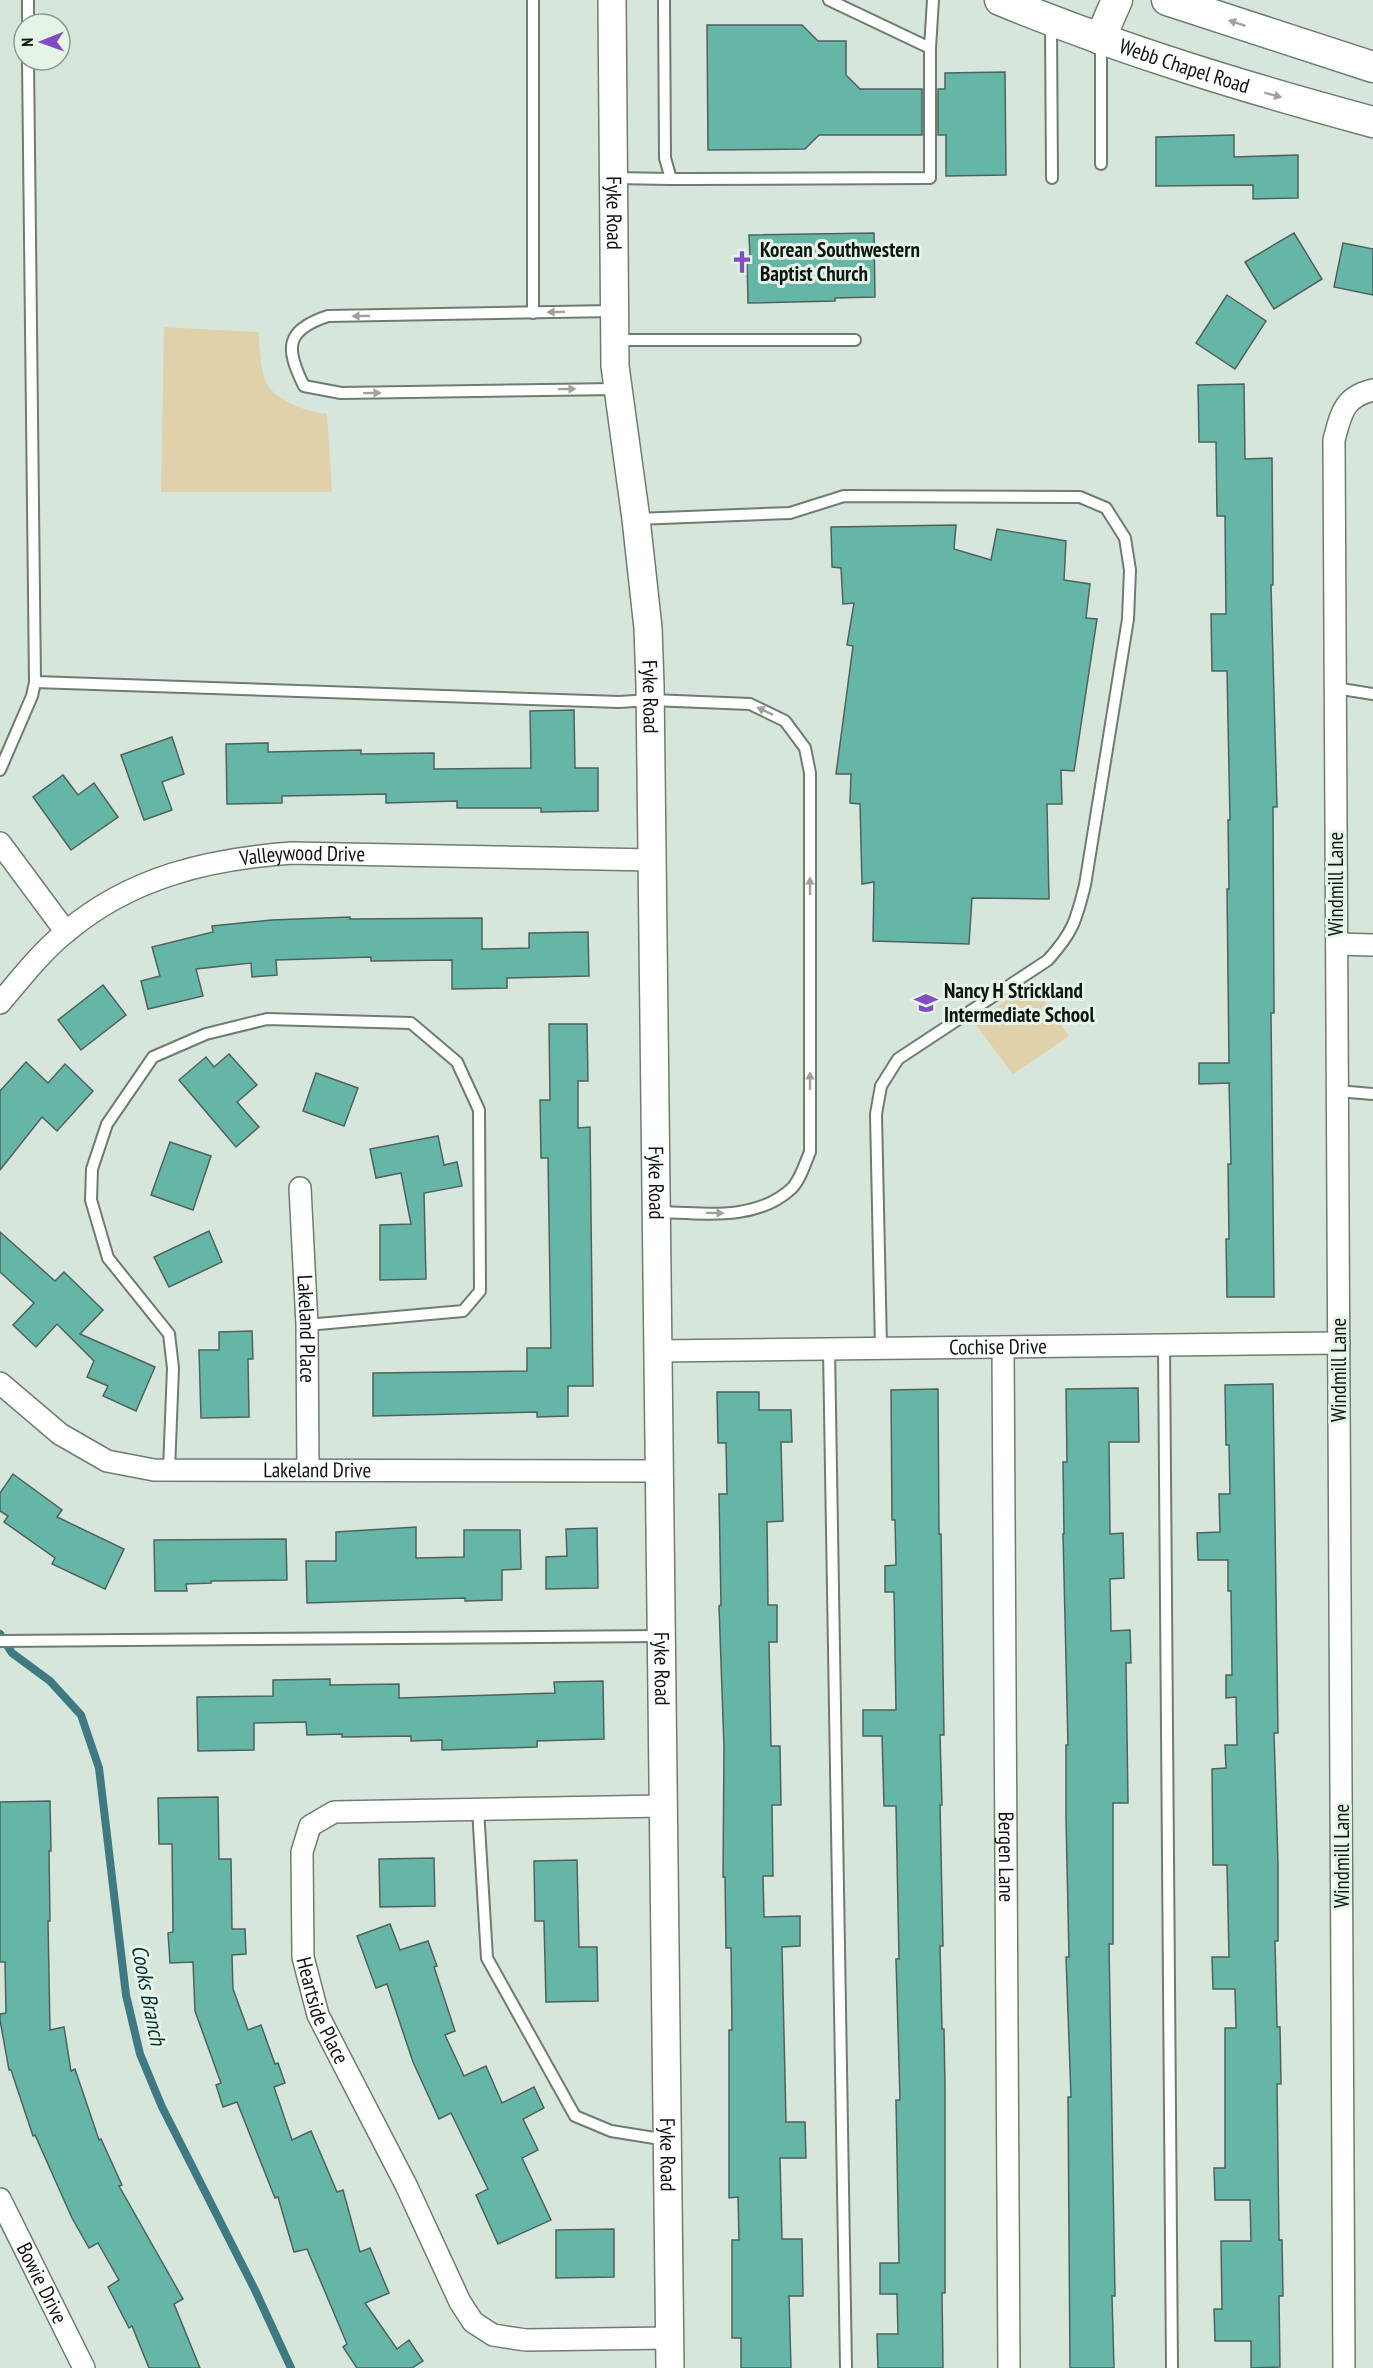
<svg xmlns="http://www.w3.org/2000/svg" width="1373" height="2368" font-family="'PT Sans Narrow',sans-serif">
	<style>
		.green { fill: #e0d1aa }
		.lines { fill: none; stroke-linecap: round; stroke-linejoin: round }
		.stream { stroke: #3f7a83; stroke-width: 8 }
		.building { fill: #66b6a7; stroke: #4f625e; stroke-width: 1.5 }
		.service-casing { stroke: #6f7c71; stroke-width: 14 }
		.minor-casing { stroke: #6f7c71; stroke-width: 24 }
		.tertiary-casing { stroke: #6f7c71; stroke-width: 30 }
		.secondary-casing { stroke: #6f7c71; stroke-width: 33 }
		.service { stroke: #fff; stroke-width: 10 }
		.minor { stroke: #fff; stroke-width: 21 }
		.tertiary { stroke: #fff; stroke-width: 27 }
		.secondary { stroke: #fff; stroke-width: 30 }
		.oneway { fill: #9fa19f }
		.labels { text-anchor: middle; stroke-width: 6; stroke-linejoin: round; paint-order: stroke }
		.street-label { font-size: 21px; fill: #0e140f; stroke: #e4f4e7 }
		.poi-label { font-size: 21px; font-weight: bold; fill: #0e140f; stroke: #e4f4e7; text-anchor: start }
		.water-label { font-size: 22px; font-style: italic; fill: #073037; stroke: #e4f4e7 }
	</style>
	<rect width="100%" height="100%" fill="#d7e6da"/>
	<g class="green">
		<path d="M164 327 258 332C260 346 260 364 264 378 272 400 306 412 327 414L332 492H161Z"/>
		<polygon points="1031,981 1069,1036 1013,1074 975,1024"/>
	</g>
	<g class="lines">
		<polyline class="stream" points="0,1634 12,1653 50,1681 81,1715 99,1768 126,1995 140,2054 162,2107 255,2290 291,2368"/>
	</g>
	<g class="building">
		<polygon points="707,25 802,25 818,41 846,41 846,75 860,89 922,89 922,135 819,135 805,149 708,150"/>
		<polygon points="1005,72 1006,175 946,176 946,135 938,135 938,89 945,89 945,73"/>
		<polygon points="1234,135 1234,157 1298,155 1298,198 1253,199 1253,185 1156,186 1156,137"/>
		<polygon points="874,233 875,297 835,298 835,301 748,303 747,257 750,257 749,235"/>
		<polygon points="1294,233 1322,279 1274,309 1245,262"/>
		<polygon points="1343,243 1373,249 1373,295 1334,287"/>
		<polygon points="1227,295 1266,321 1235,369 1196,343"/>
		<polygon points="1244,384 1245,459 1272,458 1273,585 1271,585 1277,807 1273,807 1274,1013 1271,1013 1274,1297 1227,1297 1226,1239 1229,1239 1228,1164 1231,1164 1229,1083 1199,1084 1199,1063 1229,1063 1227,889 1229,889 1228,820 1230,820 1227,671 1212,671 1211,614 1226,614 1225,516 1217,516 1216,442 1199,442 1198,385"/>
		<polygon points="956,525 954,549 991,560 997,529 1066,541 1064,580 1090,584 1086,618 1097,619 1074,771 1061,770 1062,804 1047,804 1049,899 972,898 969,944 873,941 874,882 862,884 860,804 850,803 851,774 836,774 853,646 847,645 854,603 843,604 841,568 832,567 831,527"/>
		<polygon points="574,710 575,768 598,768 598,811 541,812 541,808 457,808 457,801 386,803 386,794 282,796 282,803 227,804 226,744 268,743 268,752 361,750 361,754 434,753 434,769 531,768 530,711"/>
		<polygon points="172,737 184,774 162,782 172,810 144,820 121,755"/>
		<polygon points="63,775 78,795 94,783 118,817 71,850 33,797"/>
		<polygon points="350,917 350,919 482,918 482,949 529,948 529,933 588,932 589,976 507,978 507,988 452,989 452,960 371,961 371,957 276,960 277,975 252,977 251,963 196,969 203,996 148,1009 141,981 160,976 152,947 213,932 212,926 272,920"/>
		<polygon points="103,985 126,1015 81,1050 58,1020"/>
		<polygon points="549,1024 587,1024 588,1081 578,1081 578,1128 590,1127 593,1386 568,1386 568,1416 537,1417 537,1412 373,1416 373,1373 527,1371 527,1348 551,1348 548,1158 541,1158 540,1100 550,1100"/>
		<polygon points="229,1054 257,1085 237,1102 259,1127 236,1147 179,1080 206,1057 214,1067"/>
		<polygon points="26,1062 48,1083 65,1064 93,1091 57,1131 42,1117 0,1170 0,1091"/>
		<polygon points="316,1073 358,1088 344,1126 303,1111"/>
		<polygon points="438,1136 444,1165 457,1162 462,1186 424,1193 426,1279 380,1280 380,1225 411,1224 401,1173 376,1178 370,1149"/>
		<polygon points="170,1142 211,1156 193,1210 151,1195"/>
		<polygon points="209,1231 222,1262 169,1287 154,1257"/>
		<polygon points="0,1232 55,1281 64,1272 103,1310 80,1334 155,1367 136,1411 103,1396 108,1386 87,1377 94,1361 57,1324 36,1347 13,1325 34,1303 0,1272"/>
		<polygon points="252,1331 253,1359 248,1359 249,1417 201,1418 199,1350 219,1350 219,1332"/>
		<polygon points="1273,1384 1278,1733 1274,1733 1278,1864 1278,1941 1275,1941 1277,2027 1280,2027 1281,2084 1277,2084 1279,2240 1282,2240 1283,2296 1279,2296 1280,2367 1251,2368 1251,2341 1215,2341 1214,2309 1222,2309 1221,2241 1251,2241 1250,2200 1215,2200 1214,2168 1225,2168 1225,2028 1236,2028 1235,1989 1213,1989 1212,1957 1229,1957 1227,1865 1213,1865 1212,1769 1226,1768 1225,1745 1237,1745 1236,1697 1226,1698 1226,1675 1232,1675 1231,1591 1228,1591 1228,1560 1198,1560 1197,1533 1220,1532 1219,1494 1230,1494 1229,1445 1226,1445 1225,1385"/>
		<polygon points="1138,1388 1139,1442 1109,1442 1110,1534 1123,1533 1124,1578 1110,1579 1111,1631 1130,1630 1131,1663 1126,1663 1128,1803 1113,1803 1113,1944 1109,1944 1115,2296 1112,2296 1114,2368 1070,2368 1068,2097 1071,2097 1066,1957 1069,1957 1066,1818 1066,1745 1068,1745 1063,1534 1064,1534 1063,1462 1067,1462 1066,1389"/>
		<polygon points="938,1389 939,1534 941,1534 944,1735 940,1735 942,1805 940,1805 943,1946 940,1946 942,2029 944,2029 945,2086 945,2293 942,2293 943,2368 878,2368 877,2334 898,2334 897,2294 880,2294 880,2263 899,2263 896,2100 900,2100 896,1959 899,1959 896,1806 884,1806 882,1736 863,1736 863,1710 896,1710 894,1592 885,1592 885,1566 896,1565 895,1520 892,1520 891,1390"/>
		<polygon points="717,1392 759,1392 759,1410 791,1410 792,1442 781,1442 783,1521 767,1522 768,1605 777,1605 777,1642 769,1642 771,1746 780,1746 781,1805 772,1805 773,1876 763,1876 764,1917 800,1916 800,1946 782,1947 786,2122 805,2122 806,2158 780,2158 782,2239 802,2239 803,2296 789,2296 791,2368 741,2368 741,2338 732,2338 732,2240 739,2240 738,2197 729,2198 729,2030 732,2030 731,1948 726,1948 725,1877 723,1877 724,1747 719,1606 721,1605 719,1494 727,1494 726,1443 718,1443"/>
		<polygon points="13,1474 62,1510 57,1517 124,1549 105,1589 52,1564 55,1558 4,1522 8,1516 0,1511 0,1493"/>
		<polygon points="416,1527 416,1558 464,1557 464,1530 520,1530 521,1569 502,1570 502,1600 465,1601 465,1598 307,1603 306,1561 336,1561 336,1532"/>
		<polygon points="597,1528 598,1588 546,1589 546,1557 567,1556 566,1529"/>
		<polygon points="286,1539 287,1580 211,1581 211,1583 186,1584 187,1591 155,1591 154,1540"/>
		<polygon points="330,1679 330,1685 399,1684 399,1698 555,1693 554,1682 603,1681 604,1739 537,1741 537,1747 442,1750 442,1740 411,1741 411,1736 342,1737 342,1734 307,1735 306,1722 254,1723 254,1750 198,1751 197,1697 273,1696 273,1680"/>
		<polygon points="218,1797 219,1859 231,1859 232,1929 245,1929 246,1954 232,1955 233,1989 248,2030 261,2025 275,2064 278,2063 285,2083 274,2087 292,2140 311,2131 337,2192 343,2190 360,2252 370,2248 389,2293 365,2303 397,2349 409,2340 423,2361 412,2368 357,2368 343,2347 347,2344 307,2249 294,2252 278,2197 275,2198 237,2102 223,2107 216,2085 221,2083 195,2011 193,1962 170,1963 168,1933 173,1932 172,1844 159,1844 158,1798"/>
		<polygon points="50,1801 51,1851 49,1851 50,1921 48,1921 50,2030 64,2027 71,2071 75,2069 99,2140 101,2139 122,2185 119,2186 183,2299 174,2304 200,2368 149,2368 132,2326 129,2328 108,2287 119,2280 98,2243 89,2248 72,2218 35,2135 33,2136 11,2070 9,2070 0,2020 0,2014 6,2013 5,1962 0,1962 0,1802"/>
		<polygon points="434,1858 435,1906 380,1907 379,1859"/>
		<polygon points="577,1860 579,1947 597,1947 598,2001 546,2002 544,1921 535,1921 534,1861"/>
		<polygon points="390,1924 400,1950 428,1941 437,1966 434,1967 455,2031 445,2035 464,2076 486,2066 502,2103 534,2087 544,2108 523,2119 538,2150 522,2158 551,2220 498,2244 476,2195 488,2189 451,2113 439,2119 413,2062 387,1984 376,1988 357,1936"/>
		<polygon points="614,2229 614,2277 556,2278 556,2230"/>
	</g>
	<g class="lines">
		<g class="service-casing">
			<g id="service">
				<polyline points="28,0 28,24"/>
				<polyline points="664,0 665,158 671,179 691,179 930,178 930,48 933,0"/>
				<polyline points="829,0 930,48"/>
				<polyline points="1051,25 1052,178"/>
				<polyline points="1101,42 1101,164"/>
				<polyline points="614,178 671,179"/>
				<path d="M614 311 328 316C285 330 285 348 304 386L341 393 617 389"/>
				<polyline points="533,313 533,0"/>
				<polyline points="615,340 855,340"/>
				<path d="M636 519 790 513 844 496 1080 497 1106 508 1125 538 1130 570 1128 619 1085 885C1076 921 1073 932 1048 960L898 1059 881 1086 876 1114 881 1348"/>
				<path d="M35 682 619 702 651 700 750 704 785 721 805 748 810 773V1152C805 1163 800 1181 791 1189 755 1222 701 1213 657 1212"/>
				<polyline points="1335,688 1373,694"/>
				<polyline points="0,770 32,696 35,682 28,60"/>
				<polyline points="1337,1091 1373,1094"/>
				<polyline points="1164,1345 1172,2368"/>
				<polyline points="829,1349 846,2368"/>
				<polyline points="169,1470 173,1368 169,1334 108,1258 91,1200 92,1169 107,1124 153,1057 206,1034 267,1019 411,1023 457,1062 479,1110 480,1291 463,1311 307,1325"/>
				<polyline points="0,1641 661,1636"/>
				<polyline points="478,1809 487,1958 575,2116 611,2131 667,2140"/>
			</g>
		</g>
		<g class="minor-casing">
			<g id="minor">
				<polyline points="0,843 66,932"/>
				<polyline points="1337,944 1373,945"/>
				<path id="s1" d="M0 1003C21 978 41 952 66 932 131 877 209 859 292 853L653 860"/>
				<path id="s2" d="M300 1188 307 1325 308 1470"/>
				<path id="s3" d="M1003 1347 1009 2368"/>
				<path id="s4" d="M658 1351 1339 1343"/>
				<path id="s5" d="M0 1383 60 1434 107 1461 154 1470 660 1471"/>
				<path id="s6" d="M663 1806 334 1812 310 1826 302 1852 303 1957 318 2015 406 2185 460 2302 473 2322 493 2335 526 2340 669 2338"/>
				<path id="s7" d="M0 2199 84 2368"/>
				<path d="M1344 2368 1334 440C1341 414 1343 397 1373 390"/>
			</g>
		</g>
		<g class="tertiary-casing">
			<g id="tertiary">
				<path id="s8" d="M612 0 615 366 636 519 648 628 650 685 670 2368"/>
			</g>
		</g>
		<g class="secondary-casing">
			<g id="secondary">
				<path id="s9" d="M1000 0C1121 50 1247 88 1373 122"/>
				<polyline points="1167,0 1373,67"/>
				<polyline points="1100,39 1117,0"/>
			</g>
		</g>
		<use href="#service" class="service"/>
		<use href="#minor" class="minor"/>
		<use href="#tertiary" class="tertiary"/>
		<use href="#secondary" class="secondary"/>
	</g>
	<defs><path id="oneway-solid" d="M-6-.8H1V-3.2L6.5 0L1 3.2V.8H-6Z" transform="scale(1.5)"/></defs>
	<g class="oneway">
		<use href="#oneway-solid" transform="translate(1237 23) rotate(-162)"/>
		<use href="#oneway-solid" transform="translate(1273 95) rotate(15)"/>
		<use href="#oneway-solid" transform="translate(556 312) rotate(179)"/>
		<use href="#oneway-solid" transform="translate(361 316) rotate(179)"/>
		<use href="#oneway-solid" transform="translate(567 389) rotate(-1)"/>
		<use href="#oneway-solid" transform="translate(372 393) rotate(-1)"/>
		<use href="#oneway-solid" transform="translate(765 711) rotate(-154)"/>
		<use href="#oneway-solid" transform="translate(810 886) rotate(-90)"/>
		<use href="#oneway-solid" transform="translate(810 1081) rotate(-90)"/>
		<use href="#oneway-solid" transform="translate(715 1213) rotate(1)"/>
	</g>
	<defs>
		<g id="church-bare" transform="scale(1.8)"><path d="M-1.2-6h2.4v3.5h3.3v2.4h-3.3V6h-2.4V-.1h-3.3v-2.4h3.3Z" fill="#824cc3" stroke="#e4f4e7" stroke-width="2.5" paint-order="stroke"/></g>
		<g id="school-bare" transform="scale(1.8)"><path d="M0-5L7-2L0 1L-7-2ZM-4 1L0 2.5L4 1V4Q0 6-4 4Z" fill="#824cc3" stroke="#e4f4e7" stroke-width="2.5" paint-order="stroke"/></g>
	</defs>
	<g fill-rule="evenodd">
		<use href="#church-bare" x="742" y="262"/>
		<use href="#school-bare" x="926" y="1003"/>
	</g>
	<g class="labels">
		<g class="street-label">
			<text dy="7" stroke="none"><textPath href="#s9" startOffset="196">Webb Chapel Road</textPath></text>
			<text dy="7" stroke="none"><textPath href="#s8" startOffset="213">Fyke Road</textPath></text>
			<text dy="7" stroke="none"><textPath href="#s8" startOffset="699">Fyke Road</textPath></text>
			<text dy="7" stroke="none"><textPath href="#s1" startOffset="351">Valleywood Drive</textPath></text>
			<text transform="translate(1336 884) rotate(-90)" y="7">Windmill Lane</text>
			<text dy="7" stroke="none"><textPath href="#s8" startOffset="1185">Fyke Road</textPath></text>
			<text dy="7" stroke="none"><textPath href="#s2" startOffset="141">Lakeland Place</textPath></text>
			<text dy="7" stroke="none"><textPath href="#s4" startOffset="340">Cochise Drive</textPath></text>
			<text transform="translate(1339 1370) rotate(-90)" y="7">Windmill Lane</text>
			<text dy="7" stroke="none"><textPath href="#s5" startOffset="344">Lakeland Drive</textPath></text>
			<text dy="7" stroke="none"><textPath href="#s8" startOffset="1671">Fyke Road</textPath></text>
			<text transform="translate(1342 1856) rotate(-90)" y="7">Windmill Lane</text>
			<text dy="7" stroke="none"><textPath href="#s3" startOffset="510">Bergen Lane</textPath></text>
			<text dy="7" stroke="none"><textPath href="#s6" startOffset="546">Heartside Place</textPath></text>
			<text dy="7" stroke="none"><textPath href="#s8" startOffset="2157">Fyke Road</textPath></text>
			<text dy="7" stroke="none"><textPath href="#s7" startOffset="94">Bowie Drive</textPath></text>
		</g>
		<g class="poi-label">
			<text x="760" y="257">Korean Southwestern<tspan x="760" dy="24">Baptist Church</tspan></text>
			<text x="944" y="998">Nancy H Strickland<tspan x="944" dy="24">Intermediate School</tspan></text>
		</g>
		<g class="water-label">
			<text transform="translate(149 1995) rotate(79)" y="8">Cooks Branch</text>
		</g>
	</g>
	<g transform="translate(42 42) rotate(269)"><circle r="28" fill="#e4f4e7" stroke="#8e9a91" stroke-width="1.5"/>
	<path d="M0-4.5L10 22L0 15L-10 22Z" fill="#824cc3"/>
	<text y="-9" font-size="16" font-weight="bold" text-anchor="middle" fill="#0e140f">N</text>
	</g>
</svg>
